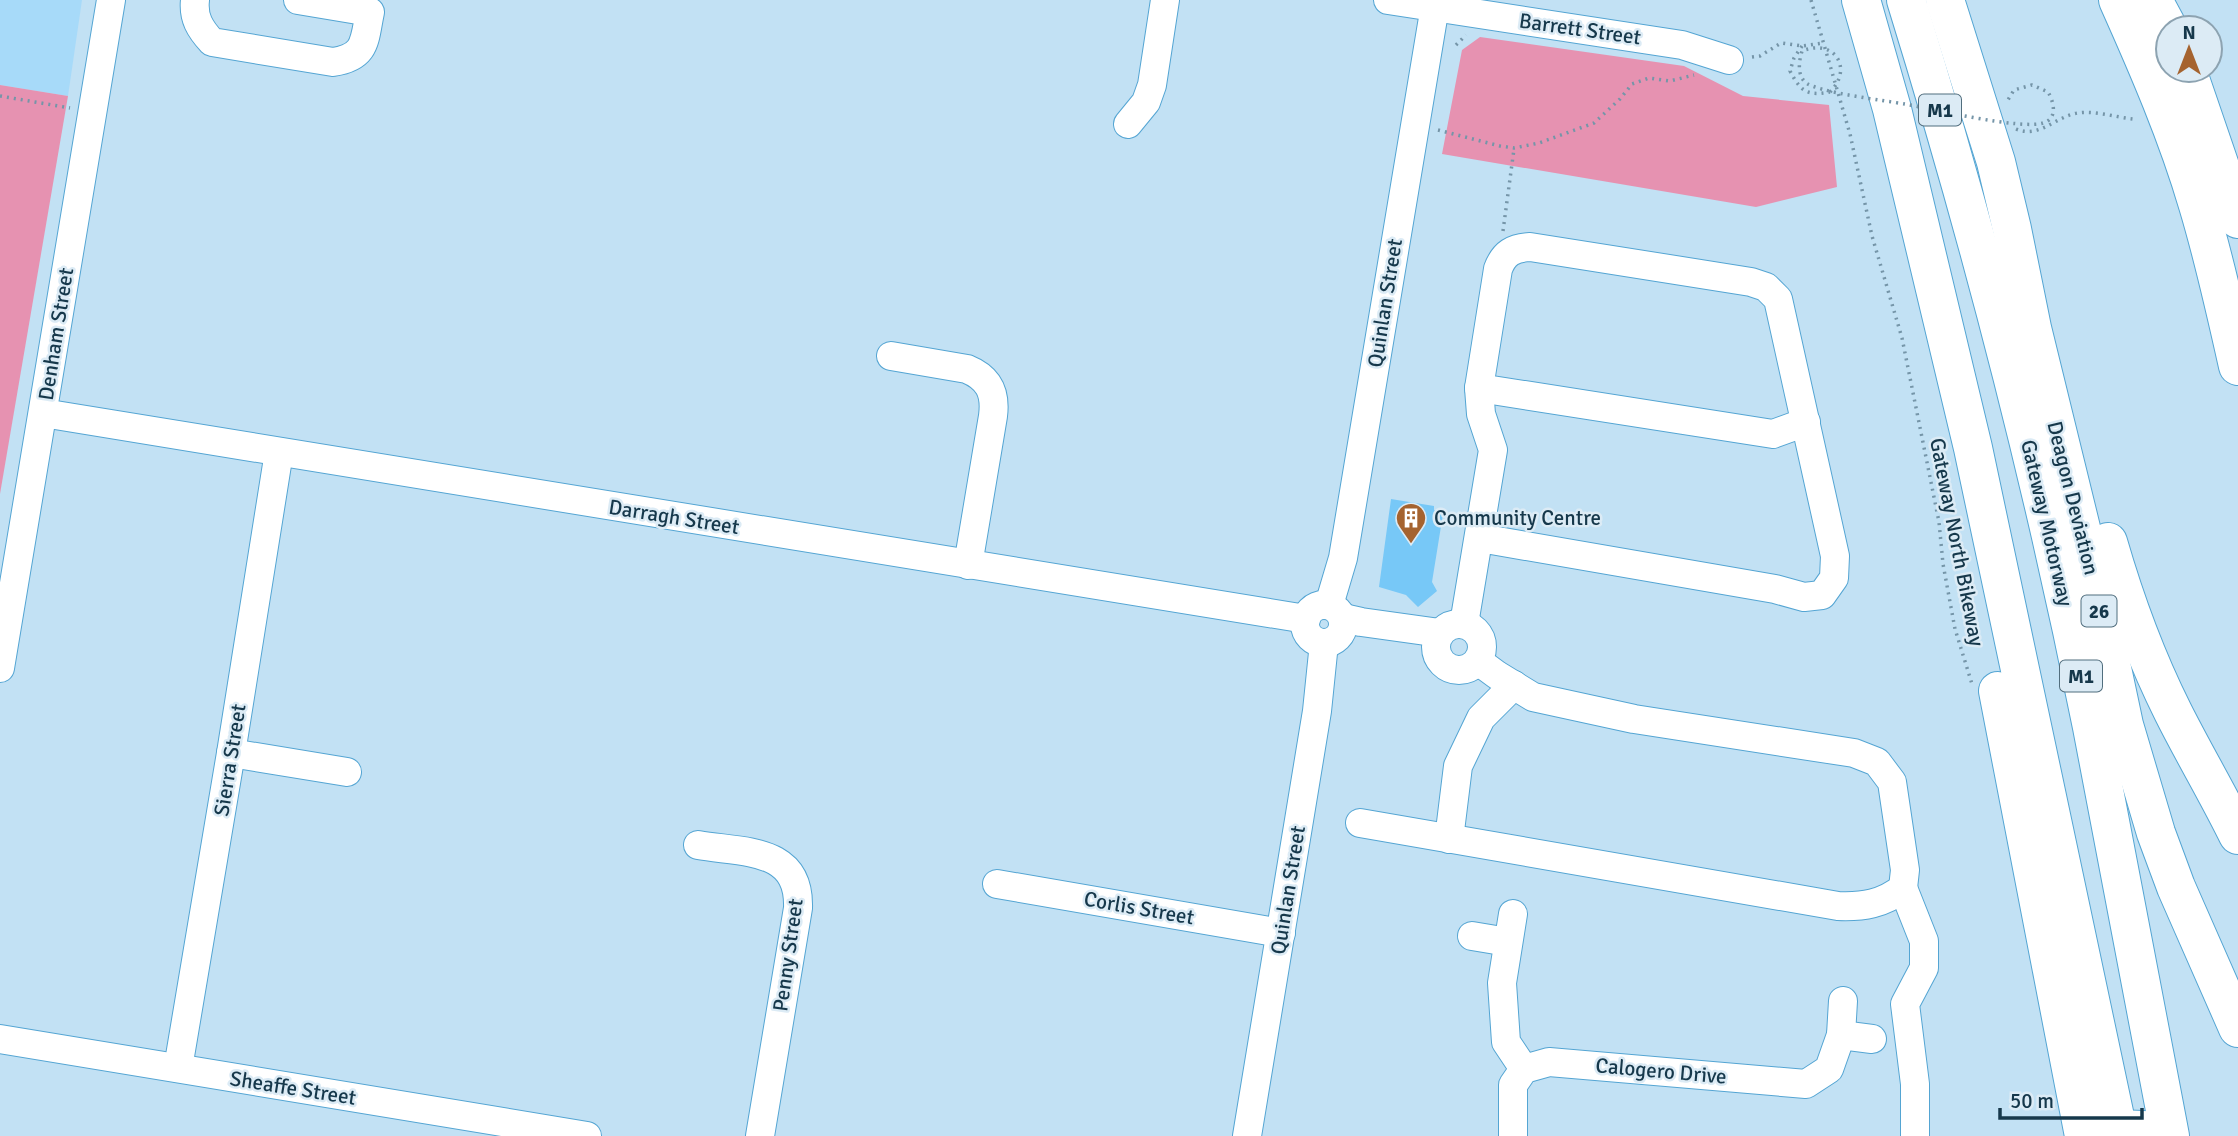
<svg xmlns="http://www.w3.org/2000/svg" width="2238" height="1136" font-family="Signika,sans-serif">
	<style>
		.built { fill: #a7daf9 }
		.green { fill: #e692b1 }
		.building { fill: #77c8f7 }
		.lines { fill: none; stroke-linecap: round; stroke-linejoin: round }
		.minor-casing { stroke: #54a5d3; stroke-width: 30 }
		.highway-casing { stroke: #54a5d3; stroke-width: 40 }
		.path { stroke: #7595a8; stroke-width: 3.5; stroke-dasharray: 2 5; stroke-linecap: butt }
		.minor { stroke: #fff; stroke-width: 28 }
		.highway { stroke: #fff; stroke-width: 38 }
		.path-bridge { stroke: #7595a8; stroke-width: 3.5; stroke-dasharray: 2 5; stroke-linecap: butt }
		.labels { text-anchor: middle; stroke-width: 5; stroke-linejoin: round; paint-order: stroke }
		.shield { fill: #dcebf5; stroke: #516e7e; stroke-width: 2 }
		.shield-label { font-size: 19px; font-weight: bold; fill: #16384b }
		.street-label { font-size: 21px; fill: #16384b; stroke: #dcebf5 }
		.poi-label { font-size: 21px; fill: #16384b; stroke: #dcebf5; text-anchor: start }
	</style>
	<rect width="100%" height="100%" fill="#c2e1f4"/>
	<polygon class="built" points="0,0 82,0 68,96 0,85"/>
	<g class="green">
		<polygon points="1480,37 1684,66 1743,96 1829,105 1837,187 1756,207 1442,154 1462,50"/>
		<polygon points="0,85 68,96 0,494"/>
	</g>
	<polygon class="building" points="1391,499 1434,506 1434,510 1443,514 1432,582 1437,591 1418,607 1406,595 1379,587"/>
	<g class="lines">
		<g class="minor-casing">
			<g id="minor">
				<path d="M195 0C193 18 200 29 212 42L333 62C367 57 364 40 370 12L298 0"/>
				<polyline points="1388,0 1682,45 1729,60"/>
				<polyline points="1128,124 1146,102 1152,85 1165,0"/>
				<path d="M891 356 967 369C989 378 996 393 993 416L968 565"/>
				<polyline points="1479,388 1773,434 1806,422"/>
				<polyline points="43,413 1306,619"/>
				<circle cx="1324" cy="624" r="19"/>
				<polyline points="1329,605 1343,558 1436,0"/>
				<polyline points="1343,618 1361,622 1440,633"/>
				<circle cx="1459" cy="647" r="23"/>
				<path d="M1464 624 1493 450 1481 414 1479 388 1498 269C1504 253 1513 248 1530 247L1751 282 1766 287 1778 299 1835 556 1834 578 1822 595 1804 597 1775 589 1480 538"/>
				<polyline points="0,668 111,0"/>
				<polyline points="231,753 347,772"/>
				<path d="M1360 823 1838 906C1863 907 1883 904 1903 888L1905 870 1892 782 1877 762 1854 753 1634 719 1533 697 1497 675 1478 661"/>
				<polyline points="1449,839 1458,766 1481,718 1514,685"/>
				<path d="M698 845C744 853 800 847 798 908L760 1136"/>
				<polyline points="997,884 1281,933"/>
				<polyline points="1903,888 1924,941 1924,968 1905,1004 1915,1084 1915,1136"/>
				<polyline points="1513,914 1502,983 1506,1042 1524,1069"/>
				<polyline points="1472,936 1508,942"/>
				<polyline points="1841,1035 1872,1039"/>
				<polyline points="0,1039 587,1136"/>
				<polyline points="178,1068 231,753 279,452"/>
				<polyline points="2117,1124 2168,1126"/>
				<polyline points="1247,1136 1317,711 1324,643"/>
				<polyline points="1513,1136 1513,1085 1524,1069 1549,1062 1806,1084 1829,1069 1841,1035 1843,1001"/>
			</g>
		</g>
		<g class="highway-casing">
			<g id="highway">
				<polyline points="1861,0 1892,109 1973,448 2119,1136"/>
				<path d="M1906 0C1980 239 2043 482 2092 727 2119 863 2143 1000 2170 1136"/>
				<polyline points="1945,0 1996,162 2012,229 2032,328 2091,569 2124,725 2156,833 2176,887 2238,1028"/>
				<path d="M2118 0C2148 67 2177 134 2198 205 2214 258 2226 312 2238 366"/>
				<polyline points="2153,0 2168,28"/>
				<polyline points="2187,70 2238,219"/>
				<path d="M2108 542C2125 601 2146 658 2173 712 2194 754 2218 794 2238 835"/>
				<polyline points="1998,691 2084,1136"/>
			</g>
		</g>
		<g class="path">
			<polyline points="1811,0 1850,134 1872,236 1902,338 1939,522 1943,564 1955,629 1972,684"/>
			<polyline points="1456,45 1466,35"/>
			<path d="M1802 46 1794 58 1790 71C1801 92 1807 96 1830 92"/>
			<polyline points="1752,57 1760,56 1781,43 1802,46 1823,43"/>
			<polyline points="0,96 70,108"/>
			<path d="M2016 129C2038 138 2052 120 2073 114 2091 109 2114 117 2133 119"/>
			<polyline points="1438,130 1500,146 1514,148 1539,143 1594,123 1620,99 1632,84 1649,78 1670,81 1694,75"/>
			<polyline points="1503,231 1514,149"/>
		</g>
		<use href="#minor" class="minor"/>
		<use href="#highway" class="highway"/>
		<path class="path-bridge" d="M1830 92C1854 68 1834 38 1802 51 1799 61 1797 74 1805 82 1815 92 1887 101 1905 104 1931 109 2022 130 2043 123 2058 119 2054 102 2048 92L2032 85 2014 90 2006 103"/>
	</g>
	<defs>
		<g id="building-pin" transform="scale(1.575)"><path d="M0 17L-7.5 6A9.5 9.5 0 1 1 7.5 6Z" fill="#a5632f" stroke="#dcebf5"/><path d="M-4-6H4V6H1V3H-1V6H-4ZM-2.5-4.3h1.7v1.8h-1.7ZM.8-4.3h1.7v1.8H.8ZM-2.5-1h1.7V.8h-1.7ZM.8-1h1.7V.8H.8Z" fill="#fff"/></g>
	</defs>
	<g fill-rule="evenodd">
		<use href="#building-pin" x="1411" y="518"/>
	</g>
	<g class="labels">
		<g class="shield">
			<rect x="1919" y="94.5" width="42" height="31" rx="5"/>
			<rect x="2081.5" y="595.5" width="35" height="31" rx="5"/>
			<rect x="2060" y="660.5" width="42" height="31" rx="5"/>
		</g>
		<g class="shield-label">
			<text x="1940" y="117">M1</text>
			<text x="2099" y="618">26</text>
			<text x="2081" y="683">M1</text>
		</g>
		<g class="street-label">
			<text transform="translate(1580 29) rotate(8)" y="7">Barrett Street</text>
			<text transform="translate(1385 303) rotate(-81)" y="7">Quinlan Street</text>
			<text transform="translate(56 334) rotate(-81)" y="7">Denham Street</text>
			<text transform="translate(2073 498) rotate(76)" y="7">Deagon Deviation</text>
			<text transform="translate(674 517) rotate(9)" y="7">Darragh Street</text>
			<text transform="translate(2047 523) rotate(77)" y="7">Gateway Motorway</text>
			<text transform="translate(1957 542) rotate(79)" y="7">Gateway North Bikeway</text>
			<text transform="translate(230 760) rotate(-81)" y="7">Sierra Street</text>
			<text transform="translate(1288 890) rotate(-81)" y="7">Quinlan Street</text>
			<text transform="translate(1139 908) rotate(10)" y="7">Corlis Street</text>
			<text transform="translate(788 955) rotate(-82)" y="7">Penny Street</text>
			<text transform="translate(1661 1071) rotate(5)" y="7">Calogero Drive</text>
			<text transform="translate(293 1088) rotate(9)" y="7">Sheaffe Street</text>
		</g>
		<g class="poi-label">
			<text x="1434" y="525">Community Centre</text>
		</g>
	</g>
	<g transform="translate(2189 49)"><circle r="33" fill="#dcebf5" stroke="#8da3b1" stroke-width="2"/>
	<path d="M0-5L12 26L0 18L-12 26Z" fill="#a5632f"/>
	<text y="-10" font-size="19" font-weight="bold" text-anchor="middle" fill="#16384b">N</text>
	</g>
	<path d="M2000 1108v10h142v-10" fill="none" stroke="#16384b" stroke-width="3.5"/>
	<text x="2010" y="1108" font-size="21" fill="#16384b" stroke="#dcebf5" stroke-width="5" paint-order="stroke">50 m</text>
</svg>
